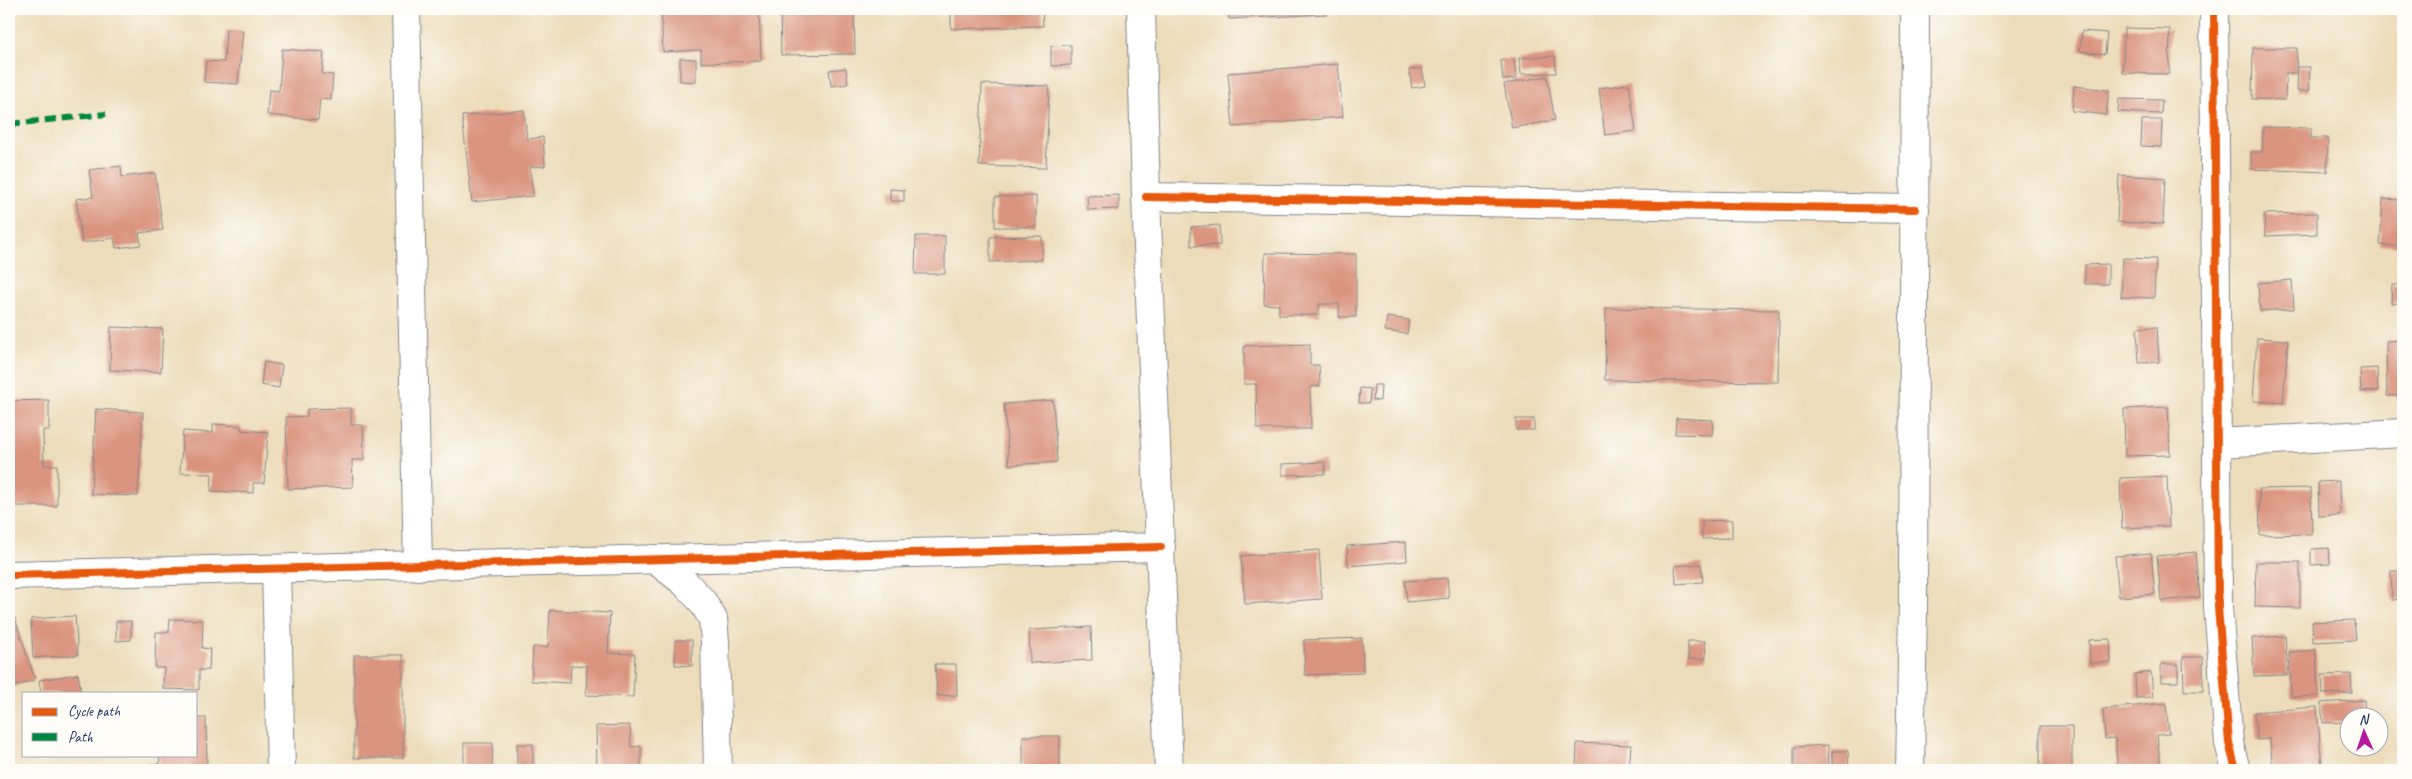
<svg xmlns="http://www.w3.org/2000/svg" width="2412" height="779" font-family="Caveat,sans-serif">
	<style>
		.building { fill: #da947f }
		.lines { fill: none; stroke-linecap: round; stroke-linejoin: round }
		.street-casing { stroke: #84868c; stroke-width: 30 }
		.street { stroke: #fff; stroke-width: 28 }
		.quiet { stroke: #00873e; stroke-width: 6; stroke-dasharray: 12 6; stroke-linecap: butt }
		.cycleway-casing { stroke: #fdfcf7; stroke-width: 11 }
		.cycleway { stroke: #e8590c; stroke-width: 8 }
	</style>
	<rect width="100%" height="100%" fill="#fdfcf7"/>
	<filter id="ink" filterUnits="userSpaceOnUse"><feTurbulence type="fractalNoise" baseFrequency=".02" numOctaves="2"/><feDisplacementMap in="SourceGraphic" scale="10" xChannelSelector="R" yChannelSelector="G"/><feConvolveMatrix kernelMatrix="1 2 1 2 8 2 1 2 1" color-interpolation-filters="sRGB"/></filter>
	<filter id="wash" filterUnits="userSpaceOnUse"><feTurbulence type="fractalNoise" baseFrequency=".0096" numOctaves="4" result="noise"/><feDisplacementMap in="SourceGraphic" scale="20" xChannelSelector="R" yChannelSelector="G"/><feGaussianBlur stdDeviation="1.12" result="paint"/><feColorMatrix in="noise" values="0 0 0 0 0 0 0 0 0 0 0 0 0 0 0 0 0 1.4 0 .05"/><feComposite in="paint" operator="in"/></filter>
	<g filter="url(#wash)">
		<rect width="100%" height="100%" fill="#eddcb9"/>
		<g id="blocks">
			<g class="building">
				<polygon points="699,9 759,9 761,61 701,63 701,50 663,52 661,11"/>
				<polygon points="780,9 854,9 855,54 781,55"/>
				<polygon points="951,9 1042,9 1043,26 951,29"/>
				<polygon points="1228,9 1327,9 1327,14 1229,19"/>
				<polygon points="2124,28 2170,29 2169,74 2123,73"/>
				<polygon points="226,30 243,31 238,84 204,82 206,61 224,62"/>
				<polygon points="2082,31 2107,33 2105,54 2080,51"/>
				<polygon points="1071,45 1071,65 1051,66 1051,46"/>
				<polygon points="2253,48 2297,48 2296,73 2286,73 2285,100 2252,99"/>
				<polygon points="282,49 324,52 322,74 333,75 331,100 320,99 318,120 267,115 269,90 279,91"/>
				<polygon points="1555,56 1556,73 1521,74 1519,58"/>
				<polygon points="680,58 696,59 696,82 680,81"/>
				<polygon points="1514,59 1516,79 1503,80 1501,60"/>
				<polygon points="1338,64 1343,117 1233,127 1228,73"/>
				<polygon points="2298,67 2310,67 2309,91 2297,91"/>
				<polygon points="846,68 848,84 831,86 829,70"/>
				<polygon points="1422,68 1425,86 1412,88 1409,70"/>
				<polygon points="1547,76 1555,120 1512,128 1504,84"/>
				<polygon points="982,84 1049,86 1046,168 979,166"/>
				<polygon points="1629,84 1636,131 1605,135 1599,88"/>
				<polygon points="2074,86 2109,90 2106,115 2072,111"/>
				<polygon points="2119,99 2162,100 2161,114 2118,112"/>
				<polygon points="524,110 527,139 543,137 545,166 530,167 533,196 472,202 462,116"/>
				<polygon points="2142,120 2162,120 2161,147 2141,146"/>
				<polygon points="2263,127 2311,128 2311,138 2328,138 2327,172 2251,169 2251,152 2262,152"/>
				<polygon points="121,166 122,177 155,173 163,230 139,233 141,245 116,248 114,238 82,243 76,199 93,197 89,170"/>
				<polygon points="2119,175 2165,178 2163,224 2117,222"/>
				<polygon points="890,189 904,190 904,201 890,201"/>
				<polygon points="1119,195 1119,209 1088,210 1087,196"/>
				<polygon points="1036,196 1036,227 995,227 995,197"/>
				<polygon points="2383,199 2403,200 2403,247 2380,245"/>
				<polygon points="2317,213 2317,234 2265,236 2264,214"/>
				<polygon points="1219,225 1220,245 1191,246 1191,227"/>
				<polygon points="916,236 945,236 945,274 915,274"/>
				<polygon points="1042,236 1042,260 990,262 990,237"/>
				<polygon points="1265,253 1356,254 1356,317 1339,317 1339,304 1319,304 1319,315 1279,315 1279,305 1264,304"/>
				<polygon points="2123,258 2156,259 2154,298 2121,297"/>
				<polygon points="2108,264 2108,284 2085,284 2085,265"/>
				<polygon points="2292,280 2294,309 2260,311 2258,283"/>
				<polygon points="2392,285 2403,285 2403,304 2391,303"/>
				<polygon points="1606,308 1779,310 1778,382 1605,380"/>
				<polygon points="1387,317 1409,320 1407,334 1385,331"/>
				<polygon points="111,327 163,329 161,372 110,370"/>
				<polygon points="2157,327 2159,362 2139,363 2137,328"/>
				<polygon points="2257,338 2288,340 2283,403 2253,401"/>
				<polygon points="2403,340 2403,396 2387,396 2386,341"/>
				<polygon points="1310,344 1310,365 1319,365 1320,386 1310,387 1311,429 1257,429 1256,384 1244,384 1244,346"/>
				<polygon points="264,362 282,365 279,388 261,385"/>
				<polygon points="2377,368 2378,391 2361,392 2360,369"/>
				<polygon points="1374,385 1381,385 1380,401 1373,400"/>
				<polygon points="1360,388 1370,389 1369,403 1359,403"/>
				<polygon points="49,400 49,430 43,430 44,465 57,465 57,506 9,506 9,401"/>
				<polygon points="1053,400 1057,462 1009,465 1004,404"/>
				<polygon points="2168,407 2170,455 2125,456 2124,409"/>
				<polygon points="351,408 351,425 363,425 364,460 352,460 353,487 288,489 286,417 307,416 307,409"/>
				<polygon points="96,409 143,412 138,496 91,494"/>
				<polygon points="1676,418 1713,420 1712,435 1675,434"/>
				<rect x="1516" y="419" width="18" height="11"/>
				<polygon points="213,424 241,426 241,430 268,432 264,483 253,483 253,493 211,491 212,474 180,473 183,431 213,433"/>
				<polygon points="1325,462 1325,474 1282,475 1282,464"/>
				<polygon points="2167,476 2169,526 2122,528 2120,478"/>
				<polygon points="2339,481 2340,515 2319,516 2318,482"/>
				<polygon points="2311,488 2312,534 2260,535 2259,489"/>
				<polygon points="1732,520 1732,538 1702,539 1702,521"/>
				<polygon points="1406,542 1407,561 1348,566 1347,546"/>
				<polygon points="2329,548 2330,564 2311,565 2311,549"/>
				<polygon points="1319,550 1322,599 1245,604 1241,556"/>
				<polygon points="2196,552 2200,597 2161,601 2157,556"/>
				<polygon points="2151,553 2155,594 2119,597 2115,556"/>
				<polygon points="2256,562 2300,562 2300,608 2255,607"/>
				<polygon points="1701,564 1703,582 1676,584 1675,566"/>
				<polygon points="2391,571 2403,571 2403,599 2392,600"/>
				<polygon points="1447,578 1449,598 1407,602 1405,581"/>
				<polygon points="550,610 610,613 608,653 635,654 633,697 586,695 587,666 571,665 570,683 531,681 533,647 548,647"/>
				<polygon points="75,616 78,655 33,658 31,619"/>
				<polygon points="15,618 35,680 9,688 9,620"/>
				<polygon points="170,619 203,620 202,648 210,649 209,670 199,670 199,690 163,689 164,668 155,668 156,632 169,632"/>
				<polygon points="2354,620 2356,640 2313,642 2312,622"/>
				<polygon points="116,621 131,621 131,640 116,641"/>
				<polygon points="1091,627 1092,660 1030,663 1029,630"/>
				<polygon points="2285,636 2288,675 2254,676 2252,638"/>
				<polygon points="1362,638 1363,673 1305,675 1304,640"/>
				<polygon points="2110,639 2111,662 2090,663 2089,640"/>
				<polygon points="675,640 692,640 692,666 675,665"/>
				<polygon points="1688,641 1705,641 1706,659 1688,659"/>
				<polygon points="2316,650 2318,696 2291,697 2289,652"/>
				<rect x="354" y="655" width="49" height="103"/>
				<polygon points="2183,657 2203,657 2203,691 2184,691"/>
				<polygon points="935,664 956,664 957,695 937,696"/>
				<rect x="2161" y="664" width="17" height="18"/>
				<polygon points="2151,672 2153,697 2136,698 2135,674"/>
				<polygon points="78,674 81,693 41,693 39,680"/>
				<polygon points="2351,674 2352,693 2323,694 2322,675"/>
				<polygon points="2364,700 2365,716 2350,716 2350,722 2323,723 2321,703"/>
				<polygon points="2166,703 2169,734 2157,735 2161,770 2118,770 2115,738 2105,739 2103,709"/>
				<polygon points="2317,707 2322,768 2273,770 2270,739 2257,740 2254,712"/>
				<polygon points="196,718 206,718 207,767 216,770 149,770 149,764 160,764 159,755 196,755"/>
				<polygon points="630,725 631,747 641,746 641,769 597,770 596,726"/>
				<rect x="2040" y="726" width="32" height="44"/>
				<rect x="1023" y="736" width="37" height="34"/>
				<polygon points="464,743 493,743 492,768 464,767"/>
				<polygon points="1577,743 1631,745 1629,770 1576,770"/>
				<rect x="517" y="744" width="16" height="26"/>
				<polygon points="1828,745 1829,770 1794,770 1794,747"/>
				<polygon points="1832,751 1848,751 1849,770 1832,770"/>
			</g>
		</g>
	</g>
	<g filter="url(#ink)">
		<use href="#blocks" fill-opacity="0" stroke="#84868c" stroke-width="1"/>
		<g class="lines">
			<g class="street-casing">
				<g id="street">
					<polyline points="406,9 418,566"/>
					<polyline points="1141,9 1146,197 1169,770"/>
					<polyline points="2214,9 2218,607 2229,743 2236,770"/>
					<polyline points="1146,197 1915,209"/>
					<polyline points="2218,443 2403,433"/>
					<polyline points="654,559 684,582 702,601 713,619 715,641 718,770"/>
					<polyline points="276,569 281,770"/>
					<polyline points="9,575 1161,547"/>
					<polyline points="1910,770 1913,608 1915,9"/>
				</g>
			</g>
			<use href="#street" class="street"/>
			<polyline class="quiet" points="9,124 106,114"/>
			<g class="cycleway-casing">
				<g id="cycleway">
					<polyline points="2214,9 2218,607 2229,743 2236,770"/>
					<polyline points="1146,197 1915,209"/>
					<polyline points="9,575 1161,547"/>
				</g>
			</g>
			<use href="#cycleway" class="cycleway"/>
		</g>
	</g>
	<rect width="2412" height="779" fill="none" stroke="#fdfcf7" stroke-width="30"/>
	<rect x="22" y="692" width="175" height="65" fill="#fdfcf7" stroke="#a3aaba"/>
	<rect x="32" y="708" width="25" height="8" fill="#e8590c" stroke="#a3aaba"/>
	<text x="68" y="716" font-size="15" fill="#1b2f5e">Cycle path</text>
	<rect x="32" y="733" width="25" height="8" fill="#00873e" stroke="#a3aaba"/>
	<text x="68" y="742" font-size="15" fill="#1b2f5e">Path</text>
	<g transform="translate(2364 732) rotate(357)"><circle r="24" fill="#fdfcf7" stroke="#a3aaba"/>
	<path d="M0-4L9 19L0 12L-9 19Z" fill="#b5179e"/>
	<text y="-8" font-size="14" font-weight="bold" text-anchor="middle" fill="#1b2f5e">N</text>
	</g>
</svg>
